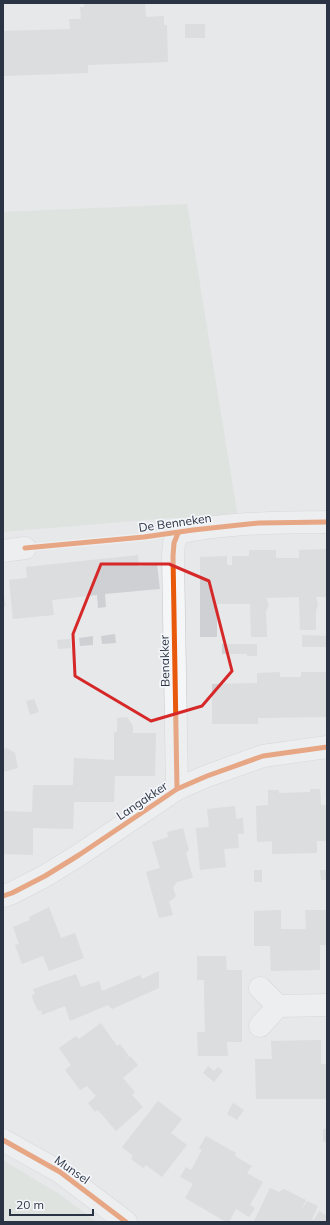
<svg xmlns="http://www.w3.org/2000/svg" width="330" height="1225" font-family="Mulish,sans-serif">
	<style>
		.green { fill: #d6ded6 }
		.building { fill: #ced0d3 }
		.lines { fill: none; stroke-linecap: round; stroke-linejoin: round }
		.minor-casing { stroke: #c4c6c8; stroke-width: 23 }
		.minor { stroke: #f5f6f7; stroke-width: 22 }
		.cycleway-casing { stroke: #f4f6f9; stroke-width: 8 }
		.cycleway { stroke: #e8590c; stroke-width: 5 }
		.marked { fill: none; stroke: #d62828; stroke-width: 3; stroke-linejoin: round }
		.labels { text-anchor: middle; stroke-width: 3.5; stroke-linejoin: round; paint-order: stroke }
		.street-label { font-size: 12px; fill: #2b3445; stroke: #f4f6f9 }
	</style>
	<rect width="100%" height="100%" fill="#e6e8ea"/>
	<g class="green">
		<polygon points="187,204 238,518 169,518 3,532 3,212"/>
		<polygon points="3,1160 59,1194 97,1222 3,1222"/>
	</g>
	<g class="building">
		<polygon points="84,3 145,3 146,17 164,16 164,25 167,25 168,62 88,65 88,73 3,76 3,31 70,29 69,19 81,19 80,7 84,7"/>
		<rect x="185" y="24" width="20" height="14"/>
		<polygon points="326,549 326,558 327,558 327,597 316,597 318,605 316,611 316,630 300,630 299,597 266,598 269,605 266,611 267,637 251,637 250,604 217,604 219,612 217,618 217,637 200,637 200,557 227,556 227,565 232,565 232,556 249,556 249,550 276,550 276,558 299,558 299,550"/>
		<polygon points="138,555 139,566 157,564 160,589 105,594 106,607 98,608 97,595 52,600 54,615 13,619 9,580 27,578 26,567"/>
		<polygon points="3,592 6,606 3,607"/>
		<polygon points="115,634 116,643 102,644 101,636"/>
		<polygon points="302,635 327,636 327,647 302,647"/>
		<polygon points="93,636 93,645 80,646 79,638"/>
		<polygon points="70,639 71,648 58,649 57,640"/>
		<polygon points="222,644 257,644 257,656 247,656 247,654 222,654"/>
		<polygon points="280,672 280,677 301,677 301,672 327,672 327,717 258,718 258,724 212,724 212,684 257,683 257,673"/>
		<polygon points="34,699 39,712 30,715 26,701"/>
		<polygon points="127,717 133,726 133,733 156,733 155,776 115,776 114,802 74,802 73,829 33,828 33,855 3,854 3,811 32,812 33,785 73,785 74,758 114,760 114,732 117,732 117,718"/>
		<polygon points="7,748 15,753 18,768 3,772 3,749"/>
		<polygon points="310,789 320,789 321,805 327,805 327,841 317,841 317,853 272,854 272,841 257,842 256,806 268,805 268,790 279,790 279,793 310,792"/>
		<polygon points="235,806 236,819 243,818 244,834 238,834 239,848 224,849 226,867 200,870 196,828 209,827 207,809"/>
		<polygon points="183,828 189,850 186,853 193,878 177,882 173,887 176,896 172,900 169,901 173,915 159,918 146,872 160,868 152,842 168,837 167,832"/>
		<rect x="254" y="870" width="8" height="12"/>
		<polygon points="320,870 327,870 327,880 321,880"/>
		<polygon points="49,907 61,938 75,933 84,958 49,971 43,956 22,964 15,945 19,944 13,927 30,920 29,917"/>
		<polygon points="281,910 281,929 306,929 305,910 327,910 327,945 320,945 320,970 271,971 270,946 254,946 254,911"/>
		<polygon points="197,956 226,956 227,970 242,970 242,1042 227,1042 228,1056 198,1056 197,1032 205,1032 204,990 204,980 197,980"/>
		<polygon points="159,971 159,988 112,1009 108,1005 70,1021 65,1006 42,1015 41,1010 38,1011 33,1000 32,995 35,994 33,989 76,974 81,987 99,981 102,991 140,975 142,979"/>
		<polygon points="101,1023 117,1046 120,1044 129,1056 121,1062 130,1056 138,1065 123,1078 135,1092 132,1095 143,1107 116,1131 98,1110 95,1112 88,1103 96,1096 87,1086 80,1090 65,1070 71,1065 59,1048 76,1036 79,1039"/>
		<polygon points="321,1040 321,1064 327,1064 327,1099 256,1099 255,1059 272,1059 271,1041"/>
		<polygon points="208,1066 214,1071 218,1067 223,1071 214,1082 203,1073"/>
		<polygon points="158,1101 182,1119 171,1133 187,1145 162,1177 146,1165 143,1168 131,1159 133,1156 122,1147"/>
		<polygon points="233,1103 244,1110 237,1120 227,1114"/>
		<polygon points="323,1129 327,1129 327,1143 323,1141"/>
		<polygon points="206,1136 236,1153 235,1156 252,1166 247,1173 263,1182 250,1205 255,1208 249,1217 236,1209 229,1222 226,1222 185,1198 193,1184 180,1177 186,1167 191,1170 202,1150 199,1148"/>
		<polygon points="270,1188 279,1192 284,1189 306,1200 300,1213 307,1201 318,1206 312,1219 314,1220 319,1211 327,1216 327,1222 257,1222 254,1221"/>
	</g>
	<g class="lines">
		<g class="minor-casing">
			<g id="minor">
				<polyline points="3,551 25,548"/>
				<path d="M177 789 173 556 174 543 178 533C227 522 277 523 327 522"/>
				<polyline points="3,896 12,893 45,876 79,855 177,789 207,776 263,756 327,747"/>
				<polyline points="260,988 278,1006 327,1005"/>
				<polyline points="260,1026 278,1006"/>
				<polyline points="3,1140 60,1172 126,1222"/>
			</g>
		</g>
		<use href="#minor" class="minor"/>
		<g class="cycleway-casing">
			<g id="cycleway">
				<polyline points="25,548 144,537 193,530 239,525 259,523 327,522"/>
				<polyline points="177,789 173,556 174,543 178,533"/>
				<polyline points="3,896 12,893 45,876 79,855 177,789 207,776 263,756 327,747"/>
				<polyline points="3,1140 60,1172 126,1222"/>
			</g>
		</g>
		<use href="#cycleway" class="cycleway"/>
	</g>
	<path d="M0 0H330V1225H0ZM101 564H169L209 581 232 671 202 706 151 721 75 676 73 634Z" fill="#e6e8ea" fill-opacity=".55" fill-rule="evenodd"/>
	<path class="marked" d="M101 564H169L209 581 232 671 202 706 151 721 75 676 73 634Z"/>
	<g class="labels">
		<g class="street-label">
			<text transform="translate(175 523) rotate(-8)" y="4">De Benneken</text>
			<text transform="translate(165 661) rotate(-91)" y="4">Benakker</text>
			<text transform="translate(142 801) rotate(-34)" y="4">Langakker</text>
			<text transform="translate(72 1170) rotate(35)" y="4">Munsel</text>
		</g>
	</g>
	<rect width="330" height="1225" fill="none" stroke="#2b3445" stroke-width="8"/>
	<path d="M10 1209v6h83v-6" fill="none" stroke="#2b3445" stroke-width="2"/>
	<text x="16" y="1209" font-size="12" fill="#2b3445" stroke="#f4f6f9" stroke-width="3" paint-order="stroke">20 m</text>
</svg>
